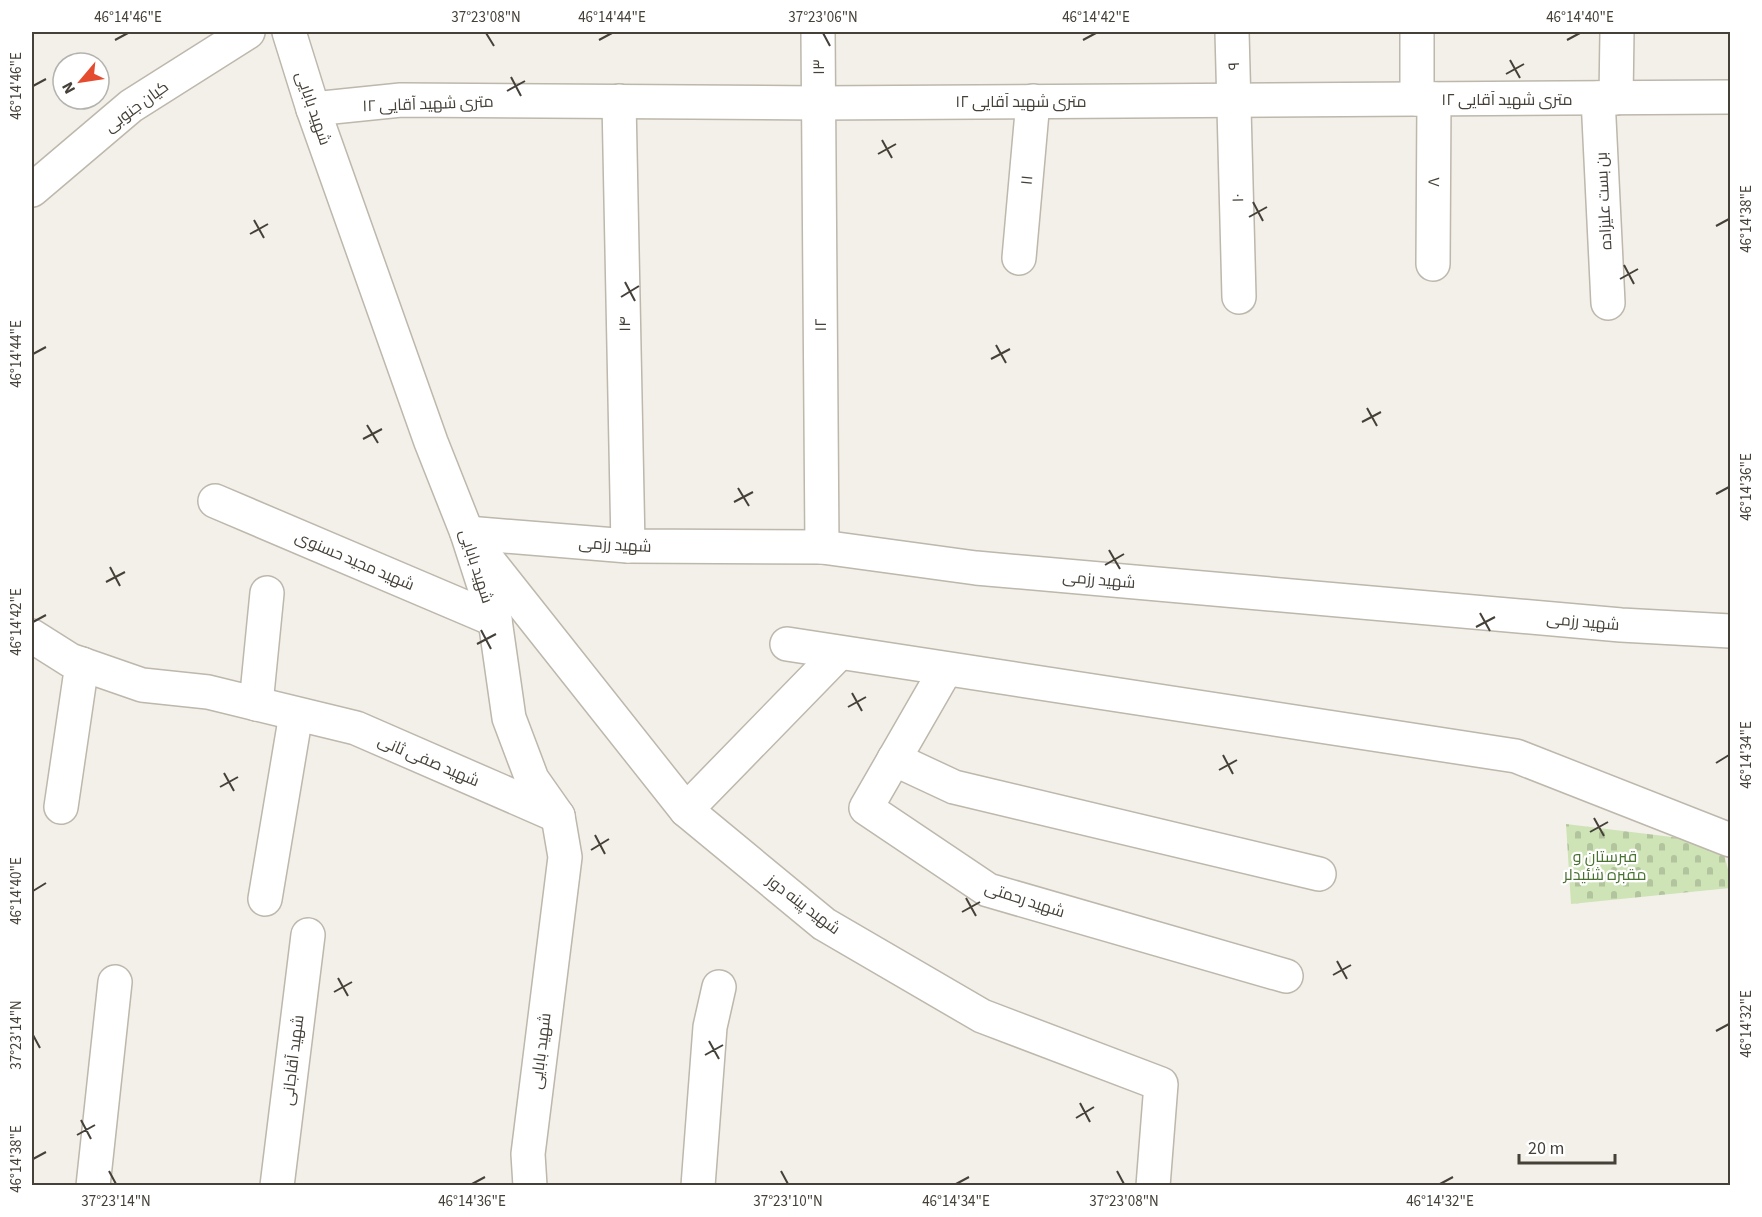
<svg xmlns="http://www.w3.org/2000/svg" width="1762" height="1217" font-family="'Source Sans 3',Cairo,sans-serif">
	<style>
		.cemetery { fill: url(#cemetery-stones) }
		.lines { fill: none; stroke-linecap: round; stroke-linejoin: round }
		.minor-casing { stroke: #bdb7ac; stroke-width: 36 }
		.minor { stroke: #fff; stroke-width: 33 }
		.ticks { fill: none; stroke: #454038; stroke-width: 2 }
		.labels { text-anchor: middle; stroke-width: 4.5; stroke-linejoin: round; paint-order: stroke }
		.street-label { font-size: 16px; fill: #454038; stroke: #fff }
		.park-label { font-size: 16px; fill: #497231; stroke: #fff }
		.neatline { fill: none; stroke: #454038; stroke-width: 2 }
		.ticks-label { font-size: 15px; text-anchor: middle; fill: #454038 }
	</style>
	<defs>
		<pattern id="cemetery-stones" width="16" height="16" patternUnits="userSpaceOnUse" patternTransform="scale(1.5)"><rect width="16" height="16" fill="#cee3b6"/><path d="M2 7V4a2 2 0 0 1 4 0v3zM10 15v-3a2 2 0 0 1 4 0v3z" fill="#b2c49d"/></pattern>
	</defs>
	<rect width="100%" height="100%" fill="#f3f0e9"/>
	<polygon class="cemetery" points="1566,824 1721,843 1730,877 1730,888 1571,904"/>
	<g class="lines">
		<g class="minor-casing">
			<g id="minor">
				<polyline points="289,32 313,109 431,442 467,533 495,620 509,718 532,779 558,816 565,857 528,1154 530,1186"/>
				<polyline points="818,32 822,547"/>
				<polyline points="1232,32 1239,297"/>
				<polyline points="1417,32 1417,99"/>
				<polyline points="1598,98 1608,303"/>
				<polyline points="1616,98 1617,32"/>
				<polyline points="619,101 628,546"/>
				<polyline points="313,109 401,100 818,103 1730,97"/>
				<polyline points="32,190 131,106 248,32"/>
				<polyline points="1019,258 1033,101"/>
				<polyline points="1433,264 1434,99"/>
				<polyline points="215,501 495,620"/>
				<polyline points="467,533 628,546 822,547 976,568 1621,625 1730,631"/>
				<polyline points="479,549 686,810 824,924 982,1016 1161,1084 1153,1186"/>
				<polyline points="32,636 70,660 142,685 208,692 356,728 558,816"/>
				<polyline points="787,644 1516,756 1730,840"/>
				<polyline points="946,669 866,808 988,890 1286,976"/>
				<polyline points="256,704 267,593"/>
				<polyline points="894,759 954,787 1319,874"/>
				<polyline points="61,807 82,664"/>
				<polyline points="686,810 839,653"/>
				<polyline points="265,899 296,714"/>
				<polyline points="93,1186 115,982"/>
				<polyline points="277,1186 308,935"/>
				<polyline points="698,1186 710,1027 719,987"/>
			</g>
		</g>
		<use href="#minor" class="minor"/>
	</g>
	<path class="ticks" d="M486 33 494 46M823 33 830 46M115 40 128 33M599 40 612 33M1083 40 1096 33M1567 40 1580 33M1510 60 1520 78M1506 74 1524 64M511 77 521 96M33 86 46 79M507 91 525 81M882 140 892 158M878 154 896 144M1253 202 1263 221M1249 217 1267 207M254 220 264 238M1716 226 1729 219M250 234 268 224M1624 265 1634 284M1620 279 1638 269M625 282 635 301M621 297 639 286M996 345 1006 363M33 354 46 347M991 359 1010 349M1367 408 1377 426M1362 422 1381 412M367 425 378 443M363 439 382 429M738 488 749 506M1716 494 1729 487M734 502 753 492M1109 550 1120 569M1105 565 1124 554M110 567 120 586M106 582 125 572M1480 613 1490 631M33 622 46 615M1476 627 1495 617M481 630 491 649M477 644 496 634M852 693 862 711M848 707 866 697M1223 755 1233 774M1716 763 1729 755M1219 770 1237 760M224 773 234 791M220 787 238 777M1594 818 1604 836M1590 832 1608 822M595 835 605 854M591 850 609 839M33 891 46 883M966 898 976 916M962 912 980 902M1337 961 1347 979M1333 975 1351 965M338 978 348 996M334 992 352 982M1716 1031 1729 1024M33 1035 40 1048M709 1041 719 1059M705 1055 723 1045M1080 1103 1090 1122M1076 1118 1094 1107M81 1120 91 1139M77 1135 95 1125M33 1159 46 1152M109 1171 116 1184M781 1171 788 1184M1117 1171 1124 1184M472 1184 485 1177M956 1184 969 1177M1440 1184 1453 1177"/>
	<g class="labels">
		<g class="street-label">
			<text transform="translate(1233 66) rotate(-92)" y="6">۹</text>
			<text transform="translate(818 67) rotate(-90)" y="6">۱۳</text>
			<text x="1507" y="105">۱۲ متری شهید آقایی</text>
			<text x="1021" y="107">۱۲ متری شهید آقایی</text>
			<text transform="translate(428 103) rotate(-2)" y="6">۱۲ متری شهید آقایی</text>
			<text transform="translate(136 106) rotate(-36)" y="6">کیان جنوبی</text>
			<text transform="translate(314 108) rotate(71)" y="6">شهید بابایی</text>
			<text transform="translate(1026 180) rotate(-85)" y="6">۱۱</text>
			<text transform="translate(1433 182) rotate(-89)" y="6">۸</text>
			<text transform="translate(1237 198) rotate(-92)" y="6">۱۰</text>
			<text transform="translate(1603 201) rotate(-93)" y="6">بن بست علیزاده</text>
			<text transform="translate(624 324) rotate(-91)" y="6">۱۴</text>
			<text transform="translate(820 325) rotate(-91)" y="6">۱۲</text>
			<text transform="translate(615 544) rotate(3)" y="6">شهید رزمی</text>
			<text transform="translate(355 560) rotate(23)" y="6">شهید مجید حسنوی</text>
			<text transform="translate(477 566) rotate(72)" y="6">شهید بابایی</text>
			<text transform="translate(1099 579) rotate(5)" y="6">شهید رزمی</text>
			<text transform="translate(1583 621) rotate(5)" y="6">شهید رزمی</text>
			<text transform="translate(429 760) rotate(23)" y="6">شهید صفی ثانی</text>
			<text transform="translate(1025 899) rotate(18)" y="6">شهید رحمتی</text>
			<text transform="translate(804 904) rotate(37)" y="6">شهید پینه دوز</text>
			<text transform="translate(540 1051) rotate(-83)" y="6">شهید بابایی</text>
			<text transform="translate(292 1060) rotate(-83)" y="6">شهید آقاجانی</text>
		</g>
		<g class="park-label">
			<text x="1605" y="862">قبرستان و<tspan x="1605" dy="18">مقبره شئیدلر</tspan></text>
		</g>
	</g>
	<rect width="1762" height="1217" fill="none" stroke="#ffffff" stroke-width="66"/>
	<g transform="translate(81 81) rotate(241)"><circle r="28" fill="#ffffff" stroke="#b5b3af" stroke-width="1.5"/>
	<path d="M0-4.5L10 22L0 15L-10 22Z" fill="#e54b2e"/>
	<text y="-9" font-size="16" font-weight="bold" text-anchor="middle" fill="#454038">N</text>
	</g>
	<path d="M1519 1154v9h96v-9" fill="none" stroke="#454038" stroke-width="3"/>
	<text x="1528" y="1154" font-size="18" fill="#454038" stroke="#ffffff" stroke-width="4.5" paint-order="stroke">20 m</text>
	<rect x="33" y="33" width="1696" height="1151" class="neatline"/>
	<g class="ticks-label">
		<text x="128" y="22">46°14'46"E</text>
		<text x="486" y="22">37°23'08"N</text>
		<text x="612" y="22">46°14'44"E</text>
		<text x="823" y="22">37°23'06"N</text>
		<text x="1096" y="22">46°14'42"E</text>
		<text x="1580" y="22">46°14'40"E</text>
		<text transform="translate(16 86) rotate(-90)" y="5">46°14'46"E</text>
		<text transform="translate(1746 219) rotate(-90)" y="5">46°14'38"E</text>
		<text transform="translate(16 354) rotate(-90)" y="5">46°14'44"E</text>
		<text transform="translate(1746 487) rotate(-90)" y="5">46°14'36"E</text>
		<text transform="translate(16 622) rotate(-90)" y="5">46°14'42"E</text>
		<text transform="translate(1746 755) rotate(-90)" y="5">46°14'34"E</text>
		<text transform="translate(16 891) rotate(-90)" y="5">46°14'40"E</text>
		<text transform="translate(1746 1024) rotate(-90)" y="5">46°14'32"E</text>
		<text transform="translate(16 1035) rotate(-90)" y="5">37°23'14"N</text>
		<text transform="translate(16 1159) rotate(-90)" y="5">46°14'38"E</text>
		<text x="116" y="1206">37°23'14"N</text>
		<text x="472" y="1206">46°14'36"E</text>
		<text x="788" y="1206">37°23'10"N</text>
		<text x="956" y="1206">46°14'34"E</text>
		<text x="1124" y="1206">37°23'08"N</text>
		<text x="1440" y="1206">46°14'32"E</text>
	</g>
</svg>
